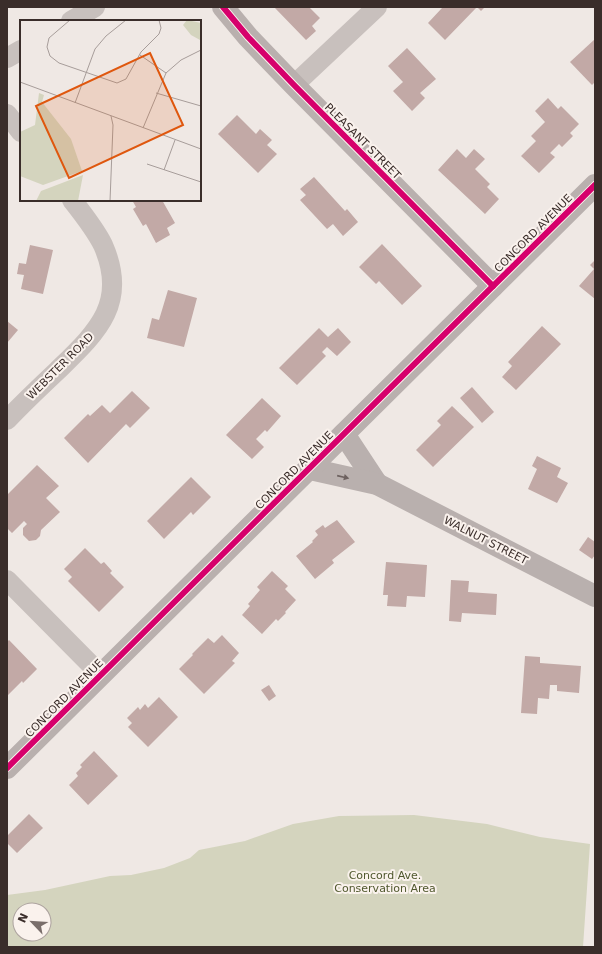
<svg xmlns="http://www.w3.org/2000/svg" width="602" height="954" font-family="'DejaVu Sans',sans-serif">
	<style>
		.green { fill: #d4d4be; fill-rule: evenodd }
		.building { fill: #c2a9a6 }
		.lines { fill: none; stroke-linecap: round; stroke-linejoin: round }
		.street { stroke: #c8c0bd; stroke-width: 20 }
		.secondary { stroke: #b9b0ae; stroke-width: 22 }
		.cycleway-casing { stroke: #faf2ed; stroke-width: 8 }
		.cycleway { stroke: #d6006c; stroke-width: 6 }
		.oneway { fill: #6d615f }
		.labels { text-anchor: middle; stroke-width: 4; stroke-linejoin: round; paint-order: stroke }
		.street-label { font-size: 11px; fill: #3a2d2a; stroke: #faf2ed }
		.park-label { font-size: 11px; fill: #50582e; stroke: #faf2ed }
		.inset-road { fill: none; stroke: #a79d9a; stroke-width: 1 }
		.view { fill: #df570e; fill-opacity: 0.15; stroke: #df570e; stroke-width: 2 }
		.inset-edge { fill: none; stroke: #3a2d2a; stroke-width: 2 }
	</style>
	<rect width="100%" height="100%" fill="#efe8e4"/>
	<path class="green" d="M414 815 487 824 540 837 590 844 583 947H7V895L45 890 110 876 131 875 164 868 190 858 199 850 245 841 293 824 339 816ZM20 910H44V934H20Z"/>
	<g class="building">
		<polygon points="274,7 309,7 320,18 312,26 316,31 306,40"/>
		<polygon points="441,7 485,7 481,11 477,7 445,40 428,23 442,8"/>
		<polygon points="595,39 595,82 592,85 570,62"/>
		<polygon points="407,48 436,79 420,93 425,98 412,111 393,91 403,82 388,66"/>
		<polygon points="548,98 558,109 561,106 579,124 570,133 573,136 562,147 559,144 550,153 555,157 539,173 521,156 536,141 531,136 545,122 535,111"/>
		<polygon points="237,115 256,134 260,129 272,140 267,145 277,154 258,173 218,134"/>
		<polygon points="457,149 466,158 474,149 485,159 475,169 490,184 487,187 499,199 485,214 438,170"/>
		<polygon points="314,177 345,211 347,209 358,222 343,236 333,224 327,229 300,200 306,195 300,189"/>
		<polygon points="132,200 162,200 175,223 167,228 170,235 156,243 146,224 143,226 133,209 136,207"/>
		<polygon points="382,244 422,286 402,305 379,281 376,284 359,267"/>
		<polygon points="30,245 53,250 43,294 21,289 24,275 17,274 19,263 26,264"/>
		<polygon points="595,260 595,299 579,286 594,269 590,265"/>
		<polygon points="168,290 197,298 184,347 147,338 152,318 159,320"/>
		<polygon points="7,321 18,330 7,343"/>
		<polygon points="542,326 561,344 516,390 502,377 512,366 508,362"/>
		<polygon points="319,328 328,337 338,328 351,342 337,356 327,347 322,352 326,356 297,385 279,368"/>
		<polygon points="472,387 494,412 482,423 460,398"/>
		<polygon points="132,391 150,408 130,428 126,424 88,463 64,438 88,414 90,416 102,405 110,413"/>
		<polygon points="262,398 281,416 267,432 265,430 256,439 264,447 252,459 226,435"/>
		<polygon points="452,406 474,427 433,467 416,450 441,425 437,421"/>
		<polygon points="537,456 561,468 557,477 568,483 557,503 528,489 537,469 532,466"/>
		<polygon points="37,465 59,486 46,498 60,512 41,530 40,536 36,540 29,541 23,535 23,528 27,524 24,521 12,533 7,528 7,495"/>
		<polygon points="191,477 211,497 193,515 191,512 164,539 147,521"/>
		<polygon points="337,520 355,542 332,560 334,563 315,579 296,556 313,542 312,541 318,535 315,531 323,525 325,528"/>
		<polygon points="588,537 595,542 595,555 592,559 579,550"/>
		<polygon points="85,548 101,564 104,562 112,571 110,573 124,587 99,612 68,581 72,577 64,569"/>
		<polygon points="386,562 427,565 425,597 407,596 406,607 387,606 388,595 383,595"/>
		<polygon points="272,571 288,586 285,589 296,600 285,612 286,613 278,621 276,619 262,634 242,615 250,606 248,604 260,590 257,587"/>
		<polygon points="451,580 469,581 468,592 497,594 496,615 462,613 461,622 449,621"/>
		<polygon points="222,635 239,653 232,661 235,663 204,694 179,669 193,655 192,654 208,638 214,643"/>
		<polygon points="9,640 37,669 23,683 22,681 7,696 7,642"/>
		<polygon points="525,656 540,657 540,663 581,666 579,693 557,691 557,685 550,685 549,699 538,698 537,714 521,713"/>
		<polygon points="269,685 276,696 269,701 261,690"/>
		<polygon points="159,697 178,717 148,747 128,727 132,723 127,718 138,707 140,710 145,704 148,708"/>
		<polygon points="94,751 118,776 88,805 69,785 78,776 76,773 82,767 80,765"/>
		<polygon points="29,814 43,828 17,853 7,843 7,836"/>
	</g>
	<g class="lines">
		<g class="street">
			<polyline points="71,21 95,7"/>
			<polyline points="7,58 21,50"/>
			<polyline points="294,85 377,7"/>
			<polyline points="7,114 21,132"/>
			<path d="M7 420C23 403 40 387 57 371 96 333 129 304 103 245 95 229 83 214 72 200"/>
			<polyline points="7,580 101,675"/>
		</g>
		<g class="secondary">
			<polyline points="223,7 248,37 294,85 493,286"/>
			<polyline points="344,434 377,484"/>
			<polyline points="310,469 377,484 595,596"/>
			<polyline points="7,768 595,185"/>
		</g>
		<g class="cycleway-casing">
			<g id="cycleway">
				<polyline points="223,7 248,37 294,85 493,286"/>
				<polyline points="7,768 595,185"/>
			</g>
		</g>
		<use href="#cycleway" class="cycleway"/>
	</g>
	<defs><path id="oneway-solid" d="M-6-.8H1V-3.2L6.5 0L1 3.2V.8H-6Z"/></defs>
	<use class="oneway" href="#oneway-solid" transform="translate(343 477) rotate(13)"/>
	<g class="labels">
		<g class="street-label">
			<text transform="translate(363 141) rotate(45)" y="4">PLEASANT STREET</text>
			<text transform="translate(533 233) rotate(-45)" y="4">CONCORD AVENUE</text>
			<text transform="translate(60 366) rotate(-45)" y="4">WEBSTER ROAD</text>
			<text transform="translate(294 470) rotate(-45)" y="4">CONCORD AVENUE</text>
			<text transform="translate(486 540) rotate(27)" y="4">WALNUT STREET</text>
			<text transform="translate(64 698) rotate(-45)" y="4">CONCORD AVENUE</text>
		</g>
		<g class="park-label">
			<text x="385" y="879">Concord Ave.<tspan x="385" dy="13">Conservation Area</tspan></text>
		</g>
	</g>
	<g transform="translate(20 20)">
		<rect width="181" height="181" fill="#efe8e4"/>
		<path d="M167 0 181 3 180 20 171 15 163 5ZM19 73 24 75 22 82 51 119 62 151 23 165 0 156V112L15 105ZM63 155 58 181H16L21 171Z" fill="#d4d4be"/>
		<path class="inset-road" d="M50 0 29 18 27 27 30 36 39 43 97 63 106 59 121 32 139 14 141 8 139 0M120 35 146 53M0 62 181 129M136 73 181 86M55 83 75 29 86 16 106 0M123 108 146 53 161 40 181 30M127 144 181 162M144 150 155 120M90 181 93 105 91 96"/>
		<path class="view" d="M130 33 163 105 49 158 16 86Z"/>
		<rect width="181" height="181" class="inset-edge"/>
	</g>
	<rect width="602" height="954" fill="none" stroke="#3a2d2a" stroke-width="16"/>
	<g transform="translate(32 922) rotate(295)"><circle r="19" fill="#faf2ed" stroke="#ada39f"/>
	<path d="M0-3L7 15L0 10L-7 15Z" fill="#796e6b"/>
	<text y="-6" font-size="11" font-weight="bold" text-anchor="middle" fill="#3a2d2a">N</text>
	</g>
</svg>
